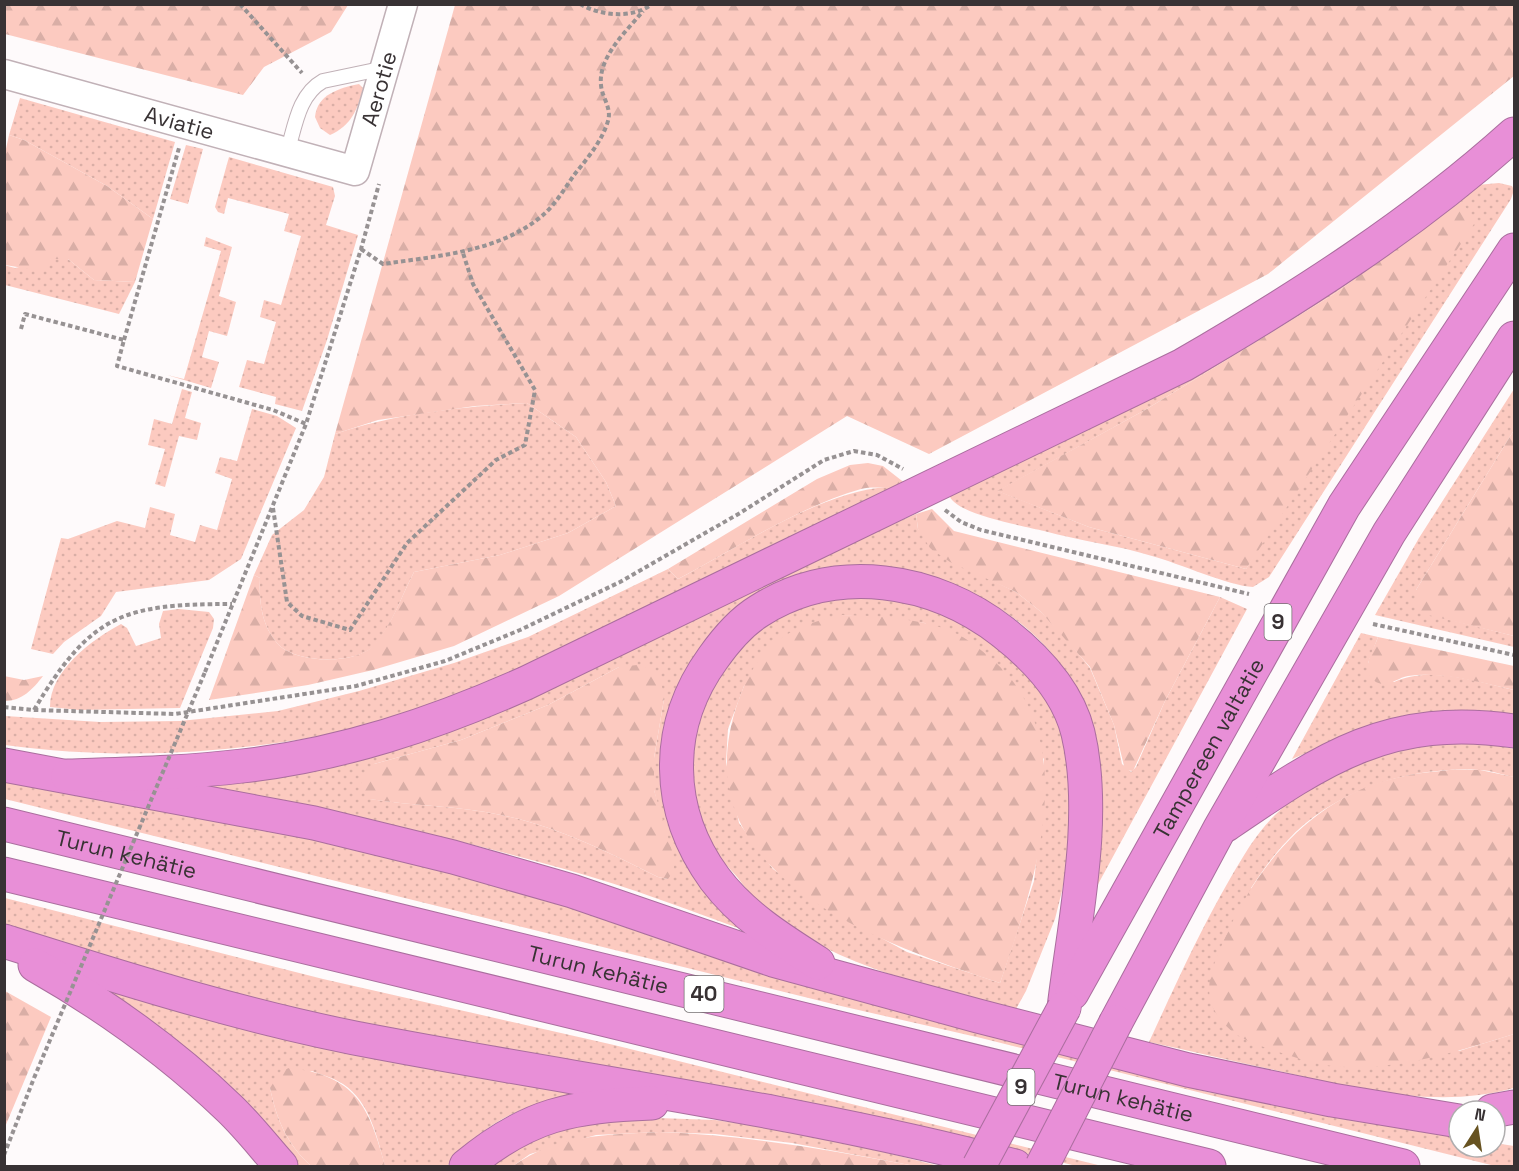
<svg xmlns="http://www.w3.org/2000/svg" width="1519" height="1171" font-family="'Space Grotesk',sans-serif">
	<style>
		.green { fill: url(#green-dots); fill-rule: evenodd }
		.forest { fill: url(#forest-firs) }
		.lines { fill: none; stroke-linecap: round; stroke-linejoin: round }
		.lane-casing { stroke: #c1b1b7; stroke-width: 16 }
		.street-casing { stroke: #c1b1b7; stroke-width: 31 }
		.highway-casing { stroke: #aa6e9e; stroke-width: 35 }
		.path { stroke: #979293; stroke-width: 4; stroke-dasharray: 4.5 3; stroke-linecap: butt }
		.lane { stroke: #fff; stroke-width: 14 }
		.street { stroke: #fff; stroke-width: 28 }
		.highway { stroke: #e88fd7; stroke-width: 33 }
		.highway-bridge-casing { stroke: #aa6e9e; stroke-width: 35; stroke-linecap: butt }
		.path-bridge { stroke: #979293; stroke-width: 4; stroke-dasharray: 4.5 3; stroke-linecap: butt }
		.highway-bridge { stroke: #e88fd7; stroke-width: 33 }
		.labels { text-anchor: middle; stroke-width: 6; stroke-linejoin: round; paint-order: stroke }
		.shield { fill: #fff; stroke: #747071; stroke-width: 1.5 }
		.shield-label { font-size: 21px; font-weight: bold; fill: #383234 }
		.street-label { font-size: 22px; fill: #383234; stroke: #fff }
	</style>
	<defs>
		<pattern id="green-dots" width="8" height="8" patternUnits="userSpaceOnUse" patternTransform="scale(1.5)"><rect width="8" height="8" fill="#fccac0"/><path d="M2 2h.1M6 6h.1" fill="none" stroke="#d9aea6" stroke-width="1.8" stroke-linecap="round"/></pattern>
		<pattern id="forest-firs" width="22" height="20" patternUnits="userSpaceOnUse" patternTransform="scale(1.5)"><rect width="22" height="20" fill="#fccac0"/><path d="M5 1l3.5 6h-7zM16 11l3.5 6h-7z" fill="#d9aea6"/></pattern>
	</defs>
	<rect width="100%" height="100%" fill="#fefafb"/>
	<g class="green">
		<path d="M359 84 363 88C358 109 351 126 330 135L320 128 315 117C317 94 340 88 359 84Z"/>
		<polygon points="20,98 175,142 153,219 107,186 24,140 9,135"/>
		<polygon points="186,145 203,149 188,204 170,199"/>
		<polygon points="229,157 333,187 335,196 326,225 358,235 327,340 302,411 275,404 276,397 239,387 247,360 264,364 276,322 260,317 264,300 281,305 301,236 284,231 289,214 228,198 224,214 218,212 215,207"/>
		<path d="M1499 183 1512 186 1514 190 1511 199 1269 577 1253 587C1229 586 1178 563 1152 556 1117 545 1080 541 1044 531 1025 526 952 514 949 494L1477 185ZM1461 201 1246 569 1089 527 998 491 1145 410 1334 294Z"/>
		<polygon points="206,237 232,247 219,296 236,302 227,336 209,331 202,357 219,362 211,388 167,375 184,379 221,251 204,246"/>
		<polygon points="51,259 68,259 94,280 135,282 119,314 5,285 4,265 15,268"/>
		<polygon points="182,389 192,392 185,418 201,423 197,440 179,436 165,487 155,484 165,449 148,445 154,419 172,424"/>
		<polygon points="1514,389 1514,430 1416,590 1416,611 1514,636 1514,647 1375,615 1419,538"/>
		<path d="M527 403 576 437 606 482 616 506 568 533 500 555 414 572C402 595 392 625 375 645 357 665 294 664 277 643 261 624 259 601 260 578L254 575 272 535 304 510 324 477 335 434C398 413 462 407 527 403Z"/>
		<polygon points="252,409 277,416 296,428 241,559 209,580 116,592 101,616 64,642 53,654 31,649 61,538 68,539 117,521 145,528 150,507 175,514 170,535 195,542 200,525 217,530 232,479 215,473 220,457 237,461"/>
		<path d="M887 487 897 488C804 533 711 578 618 623 535 663 449 707 359 728 242 754 123 761 5 745V716L100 722 180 721 278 711 359 691 454 663 528 637 668 569 678 579C737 548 821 491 887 487Z"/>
		<path d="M916 514 918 529 987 578 1016 592 1040 611 1064 636 1090 668 1114 725 1122 764 1131 772 1136 767 1165 701 1220 597 1247 609 1089 901C1101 844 1109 787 1093 730 1063 621 942 558 836 568L692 661C673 694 670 710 667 748 666 763 663 779 664 794 667 849 715 891 749 932 689 910 629 887 568 870 438 833 308 807 176 784L249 777 805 562ZM619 667 664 699 654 758V790L662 822 668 879 658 877C608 852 557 826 501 815 461 806 412 806 370 799L374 764 461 740 548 705Z"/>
		<path d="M876 595 968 618 1042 688 1068 745 1071 837 1062 891 1055 919 1026 991 1016 1009C930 986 839 968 768 912 756 903 747 890 738 878 729 867 719 859 712 846 684 796 687 715 723 668 745 639 775 617 809 603 828 595 856 597 876 595ZM843 615 925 623 1044 759V793L1034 881 1000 983 907 952 830 910 773 869 739 823 726 762 728 729 744 686Z"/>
		<path d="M179 609 209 612 214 619 213 628 180 708 79 710 50 707C50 671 91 640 121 624L127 628 136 646 161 638 159 624 163 611Z"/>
		<path d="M1361 633 1378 637 1368 663 1394 682C1430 665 1478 682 1514 690V718L1369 727 1292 759Z"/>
		<path d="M1441 743 1492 744 1514 749V777C1503 775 1490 770 1479 770 1410 766 1334 790 1287 841 1273 855 1262 872 1251 888L1459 1051 1514 1034V1088C1439 1109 1363 1090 1288 1073 1242 1063 1195 1052 1149 1042 1175 986 1200 930 1231 877 1244 855 1257 832 1276 814 1320 771 1382 752 1441 743Z"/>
		<polygon points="5,778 219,816 468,873 982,1031 1207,1092 1459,1137 1459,1147 1495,1147 1495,1143 1514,1146 1514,1166 1495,1166 981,1038 841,1006 5,799"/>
		<polygon points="5,898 323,979 614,1045 1102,1166 1076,1166 951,1134 426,1037 245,998 5,925"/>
		<path d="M94 984 598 1092C535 1098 488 1117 447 1166H385C377 1137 370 1102 343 1084 334 1078 322 1075 312 1071L270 1088C277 1121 287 1144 311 1166H291Z"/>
		<polygon points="658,1118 715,1120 808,1133 939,1166 915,1166 792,1143 715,1134 659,1132 596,1135 530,1154 513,1166 487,1166 536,1136 598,1120"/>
	</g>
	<g class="forest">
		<polygon points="4,5 5,4 348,5 331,32 264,67 243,95 5,34"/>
		<path d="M455 5H1514V76L1268 274 929 454 847 416 559 596 454 646 373 670 308 685 209 700 254 575 260 578C259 601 261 624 277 643 294 664 357 665 374 645 392 625 402 595 414 572L500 555 568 533 616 506 606 482 576 437 527 403 475 406 378 420 335 434Z"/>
		<polygon points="9,135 24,140 107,186 153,219 135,282 94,280 68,259 51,259 42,271 5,265 4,158"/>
		<polygon points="1461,201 1476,221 1246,569 1089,527 997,491 1145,410 1334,294"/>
		<polygon points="1514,430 1514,636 1416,612 1416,590"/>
		<path d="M868 463 883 466 906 484C892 491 876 485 861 489 798 507 735 549 678 579L668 569 817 479 850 465Z"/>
		<polygon points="932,509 954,531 1220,597 1165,701 1133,771 1125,770 1114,725 1090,667 1040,611 1016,592 950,562 930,548 918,529 916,514"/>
		<path d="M843 615C878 616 913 618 946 629 965 636 980 649 995 662 1084 743 1034 886 1000 983 875 941 678 874 738 702 757 646 787 626 843 615Z"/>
		<path d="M1378 637 1514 666V690C1481 683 1443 671 1408 676 1396 678 1386 690 1373 680 1360 670 1374 649 1378 637Z"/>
		<path d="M637 665 653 669 661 680 664 699 654 758V790L675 861 673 872 668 879 658 877C608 852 557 826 501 815 461 806 412 806 369 799L360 788 363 776 374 764 461 740 548 705 619 667Z"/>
		<path d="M4 676 24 680 43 676C33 689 22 701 5 701Z"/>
		<path d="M1449 770H1480L1514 777V1034C1459 1051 1400 1070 1342 1067 1321 1066 1296 1058 1276 1051 1251 1043 1231 1037 1216 1013 1201 989 1214 964 1224 940 1257 864 1315 795 1400 777 1416 773 1433 772 1449 770Z"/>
		<polygon points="5,991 51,1017 5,1127"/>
		<path d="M289 1068C356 1075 369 1107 385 1166H311C287 1144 277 1121 270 1088L281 1071Z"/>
		<path d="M659 1132C746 1135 830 1150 915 1166H513C558 1134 605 1135 659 1132Z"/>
	</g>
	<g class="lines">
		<g class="lane-casing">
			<path id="lane" d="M287 153C295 127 298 95 323 81L385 68"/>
		</g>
		<g class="street-casing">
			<g id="street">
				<path id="s1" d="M4 74 355 171 403 4"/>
			</g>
		</g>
		<g class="highway-casing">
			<g id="highway">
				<polyline points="4,765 314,823 453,857 572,891 773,960 978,1016 1188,1070 1332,1100 1459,1121"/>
				<path d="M68 776C126 774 184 773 242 766 341 755 434 724 526 683L1183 365C1300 297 1414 224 1514 134"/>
				<path id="s2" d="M4 824 1403 1166"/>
				<path d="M1226 825C1324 758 1389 713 1514 731"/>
				<polyline points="4,874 1209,1166"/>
				<path d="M4 941C128 980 254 1020 381 1043 593 1083 806 1111 1015 1166"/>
				<path d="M818 963C780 939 742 915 715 879 665 811 663 727 713 658 725 641 741 622 759 611 836 562 934 578 1003 632 1035 657 1068 692 1078 733 1098 817 1074 923 1064 1008"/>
				<path d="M35 965C105 1005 171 1052 229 1108 248 1126 264 1147 281 1166"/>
				<path id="s3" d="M1072 993 1344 506 1514 250"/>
				<polyline points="1116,1022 1219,830 1389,533 1514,338"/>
				<polyline points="1492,1111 1514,1107"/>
				<path d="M466 1166C528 1114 572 1106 652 1103"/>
			</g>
		</g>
		<g class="path">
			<polyline points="240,4 302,73"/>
			<path d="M580 4C601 16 633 19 652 4"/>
			<path d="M361 249 383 264C437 256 500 252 543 215 555 205 565 188 574 175 587 159 602 141 608 121 612 108 602 98 601 85 598 57 626 32 643 11"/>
			<polyline points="21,329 25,314 124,340 117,366 273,410 306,424"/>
			<polyline points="124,340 179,148"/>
			<polyline points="273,508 287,602 302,616 350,630 407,543 496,460 525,445 535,390 473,284 462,250"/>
			<polyline points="945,510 961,522 981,530 1249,594"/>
			<polyline points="1373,624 1514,655"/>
			<polyline points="205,672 306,424 361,249 379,184"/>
			<polyline points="4,707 34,710 175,714 356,686 445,661 520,630 620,582 740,513 824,460 854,451 877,455 903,469"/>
			<path d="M34 710C91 614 123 604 232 604"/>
			<polyline points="4,1155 34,1078"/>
		</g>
		<use href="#lane" class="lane"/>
		<use href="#street" class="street"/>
		<use href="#highway" class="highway"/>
		<g class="highway-bridge-casing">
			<g id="highway-bridge">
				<polyline points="979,1166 1064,1008"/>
				<polyline points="1042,1166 1116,1022"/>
			</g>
		</g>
		<polyline class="path-bridge" points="34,1078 205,672"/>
		<use href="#highway-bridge" class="highway-bridge"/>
	</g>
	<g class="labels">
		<g class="shield">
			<rect x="1264.5" y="604" width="27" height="36" rx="4.5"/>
			<rect x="684.5" y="976" width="39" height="36" rx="4.5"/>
			<rect x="1007.5" y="1069" width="27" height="36" rx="4.5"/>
		</g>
		<g class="shield-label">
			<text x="1278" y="629">9</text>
			<text x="704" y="1001">40</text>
			<text x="1021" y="1094">9</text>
		</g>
		<g class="street-label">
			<text dy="8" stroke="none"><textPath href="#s1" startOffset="450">Aerotie</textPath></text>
			<text dy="8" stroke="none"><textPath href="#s1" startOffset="182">Aviatie</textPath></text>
			<text dy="8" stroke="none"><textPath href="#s3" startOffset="280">Tampereen valtatie</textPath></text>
			<text dy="8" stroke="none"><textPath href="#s2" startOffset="126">Turun kehätie</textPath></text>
			<text dy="8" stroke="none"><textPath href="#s2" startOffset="612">Turun kehätie</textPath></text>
			<text dy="8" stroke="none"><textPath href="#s2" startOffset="1152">Turun kehätie</textPath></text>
		</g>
	</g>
	<rect width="1519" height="1171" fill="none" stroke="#383234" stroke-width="12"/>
	<g transform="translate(1477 1129) rotate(12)"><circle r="28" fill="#ffffff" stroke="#afadae" stroke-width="1.5"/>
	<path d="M0-4.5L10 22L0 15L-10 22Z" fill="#675321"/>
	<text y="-9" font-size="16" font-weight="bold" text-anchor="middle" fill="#383234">N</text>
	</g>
</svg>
